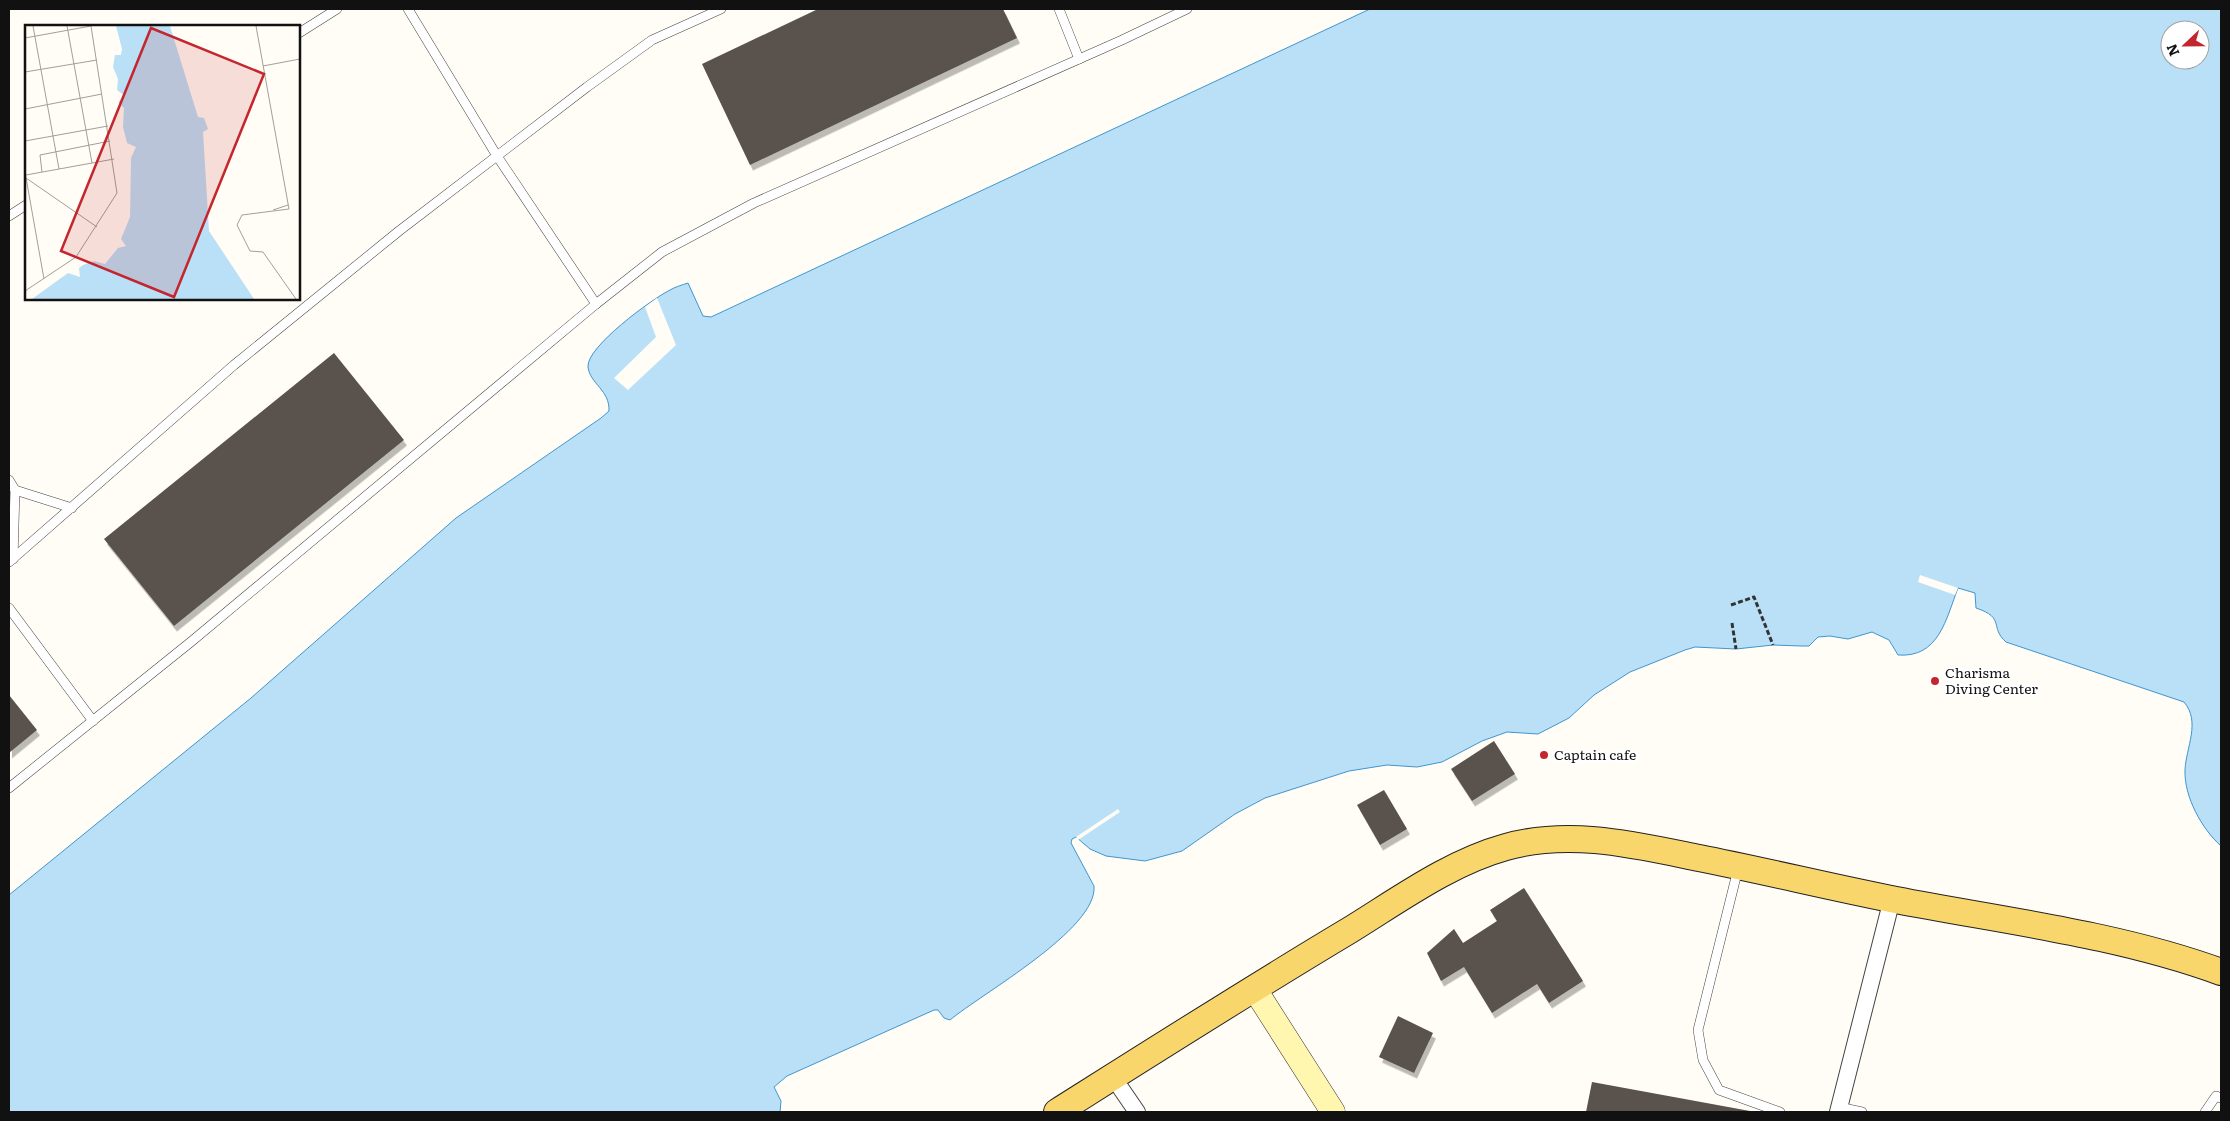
<svg xmlns="http://www.w3.org/2000/svg" width="2230" height="1121" font-family="Literata,serif">
	<style>
		.water { fill: #b9e0f7; stroke: #3f96cf; fill-rule: evenodd }
		.pier { fill: #fffdf5 }
		.building { fill: #5a524d; filter: url(#shadow) }
		.lines { fill: none; stroke-linecap: round; stroke-linejoin: round }
		.lane-casing { stroke: #444; stroke-width: 10 }
		.street-casing { stroke: #444; stroke-width: 18 }
		.secondary-casing { stroke: #333; stroke-width: 25 }
		.primary-casing { stroke: #222; stroke-width: 28 }
		.path { stroke: #333; stroke-width: 3; stroke-dasharray: 5 2.5; stroke-linecap: butt }
		.lane { stroke: #fff; stroke-width: 9 }
		.street { stroke: #fff; stroke-width: 16 }
		.secondary { stroke: #fff6b0; stroke-width: 24 }
		.primary { stroke: #f9d66b; stroke-width: 26 }
		.poi-dot { fill: #c4262e; stroke: #fff; stroke-width: 2 }
		.labels { text-anchor: middle; stroke-width: 5; stroke-linejoin: round; paint-order: stroke }
		.poi-label { font-size: 14px; fill: #111; stroke: #fff; text-anchor: start }
		.inset-road { fill: none; stroke: #a09f9a; stroke-width: 1 }
		.view { fill: #c4262e; fill-opacity: 0.15; stroke: #c4262e; stroke-width: 2.5 }
		.inset-edge { fill: none; stroke: #111; stroke-width: 2.5 }
	</style>
	<defs>
		<filter id="shadow"><feDropShadow dx="3" dy="5.5" stdDeviation="0" flood-color="#0004"/></filter>
	</defs>
	<rect width="100%" height="100%" fill="#fffdf5"/>
	<path class="water" d="M1370 9H2221V846C2202 829 2184 797 2185 770 2186 747 2201 722 2184 702L2006 642C1989 627 2006 618 1976 608L1975 593 1958 588C1946 619 1939 658 1898 655L1889 640 1872 632 1848 639 1830 636 1818 637 1809 646H1801L1773 645 1736 649 1695 647 1685 650 1630 672 1594 695 1569 718 1538 734 1507 732 1482 741 1442 762 1417 767 1387 765 1349 771 1265 798 1235 814 1182 851 1145 861 1106 856 1090 849 1076 837 1072 839 1071 843 1094 886C1098 929 981 994 950 1020L944 1018 938 1010H934L787 1076 774 1087 781 1101 780 1112H9V895L251 698 456 518 601 418 609 411C610 390 590 384 588 367 586 347 652 299 670 290 675 287 682 285 688 283L703 316 711 317ZM2170 30H2200V60H2170Z"/>
	<g class="pier">
		<polygon points="657,298 676,345 628,390 614,378 656,337 645,307"/>
		<polygon points="1920,575 1958,588 1955,595 1918,582"/>
		<polygon points="1118,809 1120,812 1078,840 1076,837"/>
	</g>
	<g class="building">
		<polygon points="818,9 1003,9 1017,38 750,165 702,64"/>
		<polygon points="334,353 404,440 174,626 104,539"/>
		<polygon points="9,695 37,730 9,753"/>
		<polygon points="1494,741 1515,774 1472,801 1451,769"/>
		<polygon points="1384,790 1407,829 1380,845 1357,805"/>
		<polygon points="1524,888 1583,981 1549,1003 1537,984 1492,1013 1464,967 1441,981 1427,953 1454,929 1463,943 1497,921 1490,910"/>
		<polygon points="1398,1016 1433,1033 1414,1073 1379,1057"/>
		<polygon points="1592,1082 1750,1111 1750,1112 1586,1112"/>
	</g>
	<g class="lines">
		<g class="lane-casing">
			<g id="lane">
				<polyline points="408,9 497,156 596,304"/>
				<polyline points="1059,9 1079,59"/>
				<polyline points="299,33 337,9"/>
				<polyline points="9,216 26,205"/>
				<polyline points="9,480 15,490 13,559"/>
				<polyline points="15,490 72,508"/>
				<polyline points="9,562 234,365 399,231 587,87 652,40 721,9"/>
				<polyline points="9,608 93,721"/>
				<polyline points="9,788 192,641 596,304 662,252 754,203 1122,40 1187,9"/>
				<polyline points="1738,869 1698,1030 1703,1060 1719,1090 1780,1112"/>
				<polyline points="1839,1107 1862,1112"/>
				<polyline points="2205,1112 2216,1096 2221,1098"/>
			</g>
		</g>
		<g class="street-casing">
			<g id="street">
				<polyline points="1113,1077 1137,1112"/>
				<polyline points="1838,1112 1892,899"/>
			</g>
		</g>
		<g class="secondary-casing">
			<polyline id="secondary" points="1254,988 1333,1112"/>
		</g>
		<g class="primary-casing">
			<path id="primary" d="M1057 1112C1152 1052 1248 991 1345 933 1396 902 1448 863 1506 847 1570 829 1635 845 1699 858 1765 871 1830 887 1896 900 2004 921 2117 934 2221 972"/>
		</g>
		<g class="path">
			<polyline points="1731,605 1754,597 1773,645"/>
			<polyline points="1732,623 1736,649"/>
		</g>
		<use href="#lane" class="lane"/>
		<use href="#street" class="street"/>
		<use href="#secondary" class="secondary"/>
		<use href="#primary" class="primary"/>
	</g>
	<g class="poi-dot">
		<circle cx="1935" cy="681" r="5"/>
		<circle cx="1544" cy="755" r="5"/>
	</g>
	<g class="labels">
		<g class="poi-label">
			<text x="1945" y="678">Charisma<tspan x="1945" dy="16">Diving Center</tspan></text>
			<text x="1554" y="760">Captain cafe</text>
		</g>
	</g>
	<g transform="translate(25 25)">
		<rect width="275" height="275" fill="#fffdf5"/>
		<path d="M91 1H145L173 92 179 93 183 104 178 107 184 206 229 274H7L43 248 55 252 54 243 58 240 69 236 80 239 93 223 101 221 96 214 105 192 106 133 111 122 102 118 98 102 99 83 93 77 100 71 92 65 93 54 88 42 90 30H96L97 24Z" fill="#b9e0f7"/>
		<path class="inset-road" d="M8 1 34 144M42 1 67 138M231 1 264 184 217 190 212 200 225 226 238 227 271 274M0 13 66 1M238 41 275 34M0 47 72 35M0 84 77 69M0 116 83 101M0 147 19 254M17 147 15 130 85 116M1 150 89 134M1 153 72 202M248 185 263 180M0 266 51 232 92 168 66 1"/>
		<path class="view" d="M126 3 239 49 149 272 36 226Z"/>
		<rect width="275" height="275" class="inset-edge"/>
	</g>
	<rect width="2230" height="1121" fill="none" stroke="#111111" stroke-width="20"/>
	<g transform="translate(2185 45) rotate(248)"><circle r="24" fill="#ffffff" stroke="#a0a0a0"/>
	<path d="M0-4L9 19L0 12L-9 19Z" fill="#c4262e"/>
	<text y="-8" font-size="14" font-weight="bold" text-anchor="middle" fill="#111111">N</text>
	</g>
</svg>
